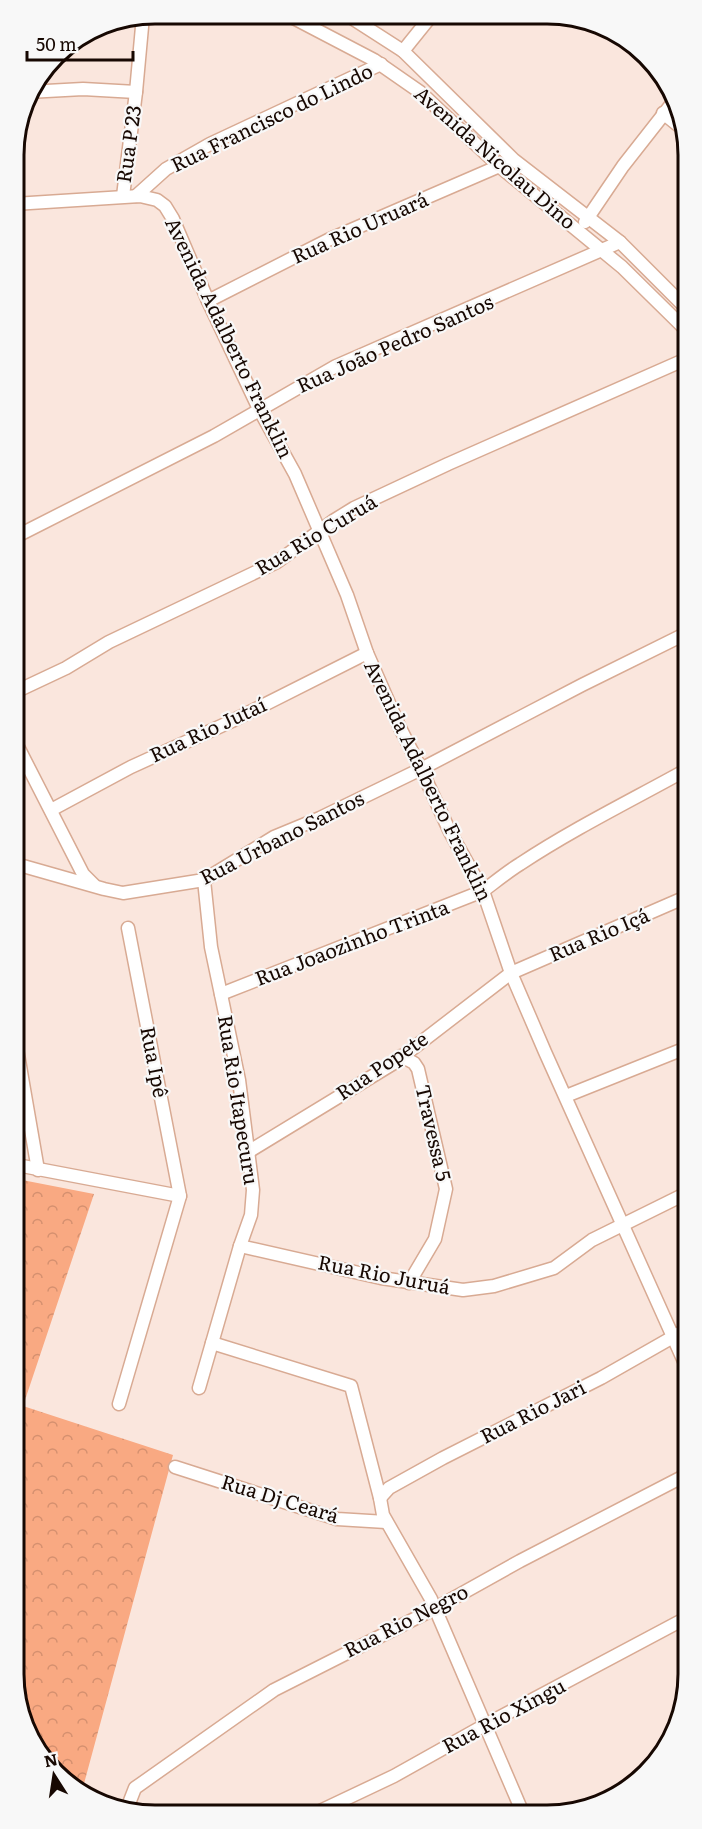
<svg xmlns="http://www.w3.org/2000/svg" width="702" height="1829" font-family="Literata,serif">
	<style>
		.forest { fill: url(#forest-crowns) }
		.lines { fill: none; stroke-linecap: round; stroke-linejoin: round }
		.street-casing { stroke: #d8aa93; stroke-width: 15 }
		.street { stroke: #fff; stroke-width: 12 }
		.labels { text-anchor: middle; stroke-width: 4.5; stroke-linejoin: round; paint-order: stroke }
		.street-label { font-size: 20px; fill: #170802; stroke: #f8f8f8 }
		.rim { fill: none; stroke: #170802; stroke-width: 3 }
	</style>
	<defs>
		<pattern id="forest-crowns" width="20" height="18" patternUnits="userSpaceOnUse" patternTransform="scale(1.5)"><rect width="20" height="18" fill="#f9a982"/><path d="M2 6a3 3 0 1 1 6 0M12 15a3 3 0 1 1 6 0" fill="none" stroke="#d5906f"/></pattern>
	</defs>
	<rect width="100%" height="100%" fill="#fae6dd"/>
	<polygon class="forest" points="17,1179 94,1194 23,1406 173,1455 82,1791 61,1780 18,1710"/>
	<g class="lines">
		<g class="street-casing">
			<g id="street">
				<polyline points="286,14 374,60 420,92 499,166 622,267 684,328"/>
				<polyline points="347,15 403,51 514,160 620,242 684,306"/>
				<polyline points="403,51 432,15"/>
				<polyline points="28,92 83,89 136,92"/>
				<polyline points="663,113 684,130"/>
				<polyline points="123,196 136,92 143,16"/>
				<polyline points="136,196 166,169 210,144 381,64"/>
				<polyline points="14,204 140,196 157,200 165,206 173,219 208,301 259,409 295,474 347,595 367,653 400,728 421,769 450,832 483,891 511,973 545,1052 687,1368"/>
				<polyline points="585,222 623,166 674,101"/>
				<polyline points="208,301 328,240 504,164"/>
				<polyline points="15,537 214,436 336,366 620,242"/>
				<polyline points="15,692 66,668 109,642 277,562 333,521 354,508 448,464 684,360"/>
				<polyline points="16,743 83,874 94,885"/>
				<polyline points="51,810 131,767 232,721 367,653"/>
				<polyline points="16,864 104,889 123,893 204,880 274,837 320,818 421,769 582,685 685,634"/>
				<path d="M221 994 483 891C495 882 507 872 520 864 573 829 630 801 686 770"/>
				<polyline points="16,1043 38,1170"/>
				<polyline points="401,1056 414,1063 418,1069 446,1189 435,1239 409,1283"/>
				<polyline points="566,1096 686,1048"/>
				<polyline points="248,1152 394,1063 511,973 686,897"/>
				<polyline points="17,1165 180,1196"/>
				<polyline points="240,1246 381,1278 463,1290 494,1286 554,1268 592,1240 687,1193"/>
				<polyline points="212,1343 351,1386 380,1498 383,1515 431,1599 522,1811"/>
				<polyline points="199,1388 240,1246 251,1215 253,1190 239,1080 211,947 204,880"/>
				<polyline points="119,1404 180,1196 128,928"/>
				<polyline points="175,1467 337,1519 386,1522"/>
				<polyline points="380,1498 389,1488 443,1458 601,1378 687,1329"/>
				<polyline points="318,1812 394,1776 485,1725 688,1617"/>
				<polyline points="131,1813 128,1806 135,1788 274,1690 434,1609 520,1561 688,1474"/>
			</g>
		</g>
		<use href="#street" class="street"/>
	</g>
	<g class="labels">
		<g class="street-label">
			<text transform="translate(272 118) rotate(-26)" y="7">Rua Francisco do Lindo</text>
			<text transform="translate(129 144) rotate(-82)" y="7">Rua P 23</text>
			<text transform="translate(495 158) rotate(41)" y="7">Avenida Nicolau Dino</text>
			<text transform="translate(360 228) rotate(-24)" y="7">Rua Rio Uruará</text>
			<text transform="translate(229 338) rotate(64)" y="7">Avenida Adalberto Franklin</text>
			<text transform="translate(395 344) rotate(-24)" y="7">Rua João Pedro Santos</text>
			<text transform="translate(316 535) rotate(-31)" y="7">Rua Rio Curuá</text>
			<text transform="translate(208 730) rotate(-25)" y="7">Rua Rio Jutaí</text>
			<text transform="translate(428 781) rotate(64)" y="7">Avenida Adalberto Franklin</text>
			<text transform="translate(282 838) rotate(-27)" y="7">Rua Urbano Santos</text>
			<text transform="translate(599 935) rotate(-23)" y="7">Rua Rio Içá</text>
			<text transform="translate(352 943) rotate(-21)" y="7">Rua Joaozinho Trinta</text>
			<text transform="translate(154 1062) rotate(79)" y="7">Rua Ipê</text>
			<text transform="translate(382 1066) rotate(-34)" y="7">Rua Popete</text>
			<text transform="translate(238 1100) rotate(81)" y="7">Rua Rio Itapecuru</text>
			<text transform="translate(433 1133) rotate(77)" y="7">Travessa 5</text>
			<text transform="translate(384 1275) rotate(11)" y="7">Rua Rio Juruá</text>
			<text transform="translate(533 1412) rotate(-27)" y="7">Rua Rio Jari</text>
			<text transform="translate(280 1499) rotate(17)" y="7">Rua Dj Ceará</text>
			<text transform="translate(406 1621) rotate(-27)" y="7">Rua Rio Negro</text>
			<text transform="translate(504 1716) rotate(-28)" y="7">Rua Rio Xingu</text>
		</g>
	</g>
	<path d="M0 0H702V1829H0ZM155 24H547A131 131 0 0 1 678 155V1674A131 131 0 0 1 547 1805H155A131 131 0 0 1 24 1674V155A131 131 0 0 1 155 24Z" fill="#f8f8f8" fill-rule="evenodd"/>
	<path class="rim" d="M155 24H547A131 131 0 0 1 678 155V1674A131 131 0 0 1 547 1805H155A131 131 0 0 1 24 1674V155A131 131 0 0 1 155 24Z"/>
	<g transform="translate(54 1775) rotate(348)" stroke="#f8f8f8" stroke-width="4.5" paint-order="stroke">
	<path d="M0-4.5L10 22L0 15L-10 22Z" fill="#170802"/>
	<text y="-9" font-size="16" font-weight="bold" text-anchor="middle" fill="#170802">N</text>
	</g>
	<path d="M27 51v9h106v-9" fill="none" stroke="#170802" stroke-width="3"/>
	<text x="36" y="51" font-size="18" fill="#170802" stroke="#f8f8f8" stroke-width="4.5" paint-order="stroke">50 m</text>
</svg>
